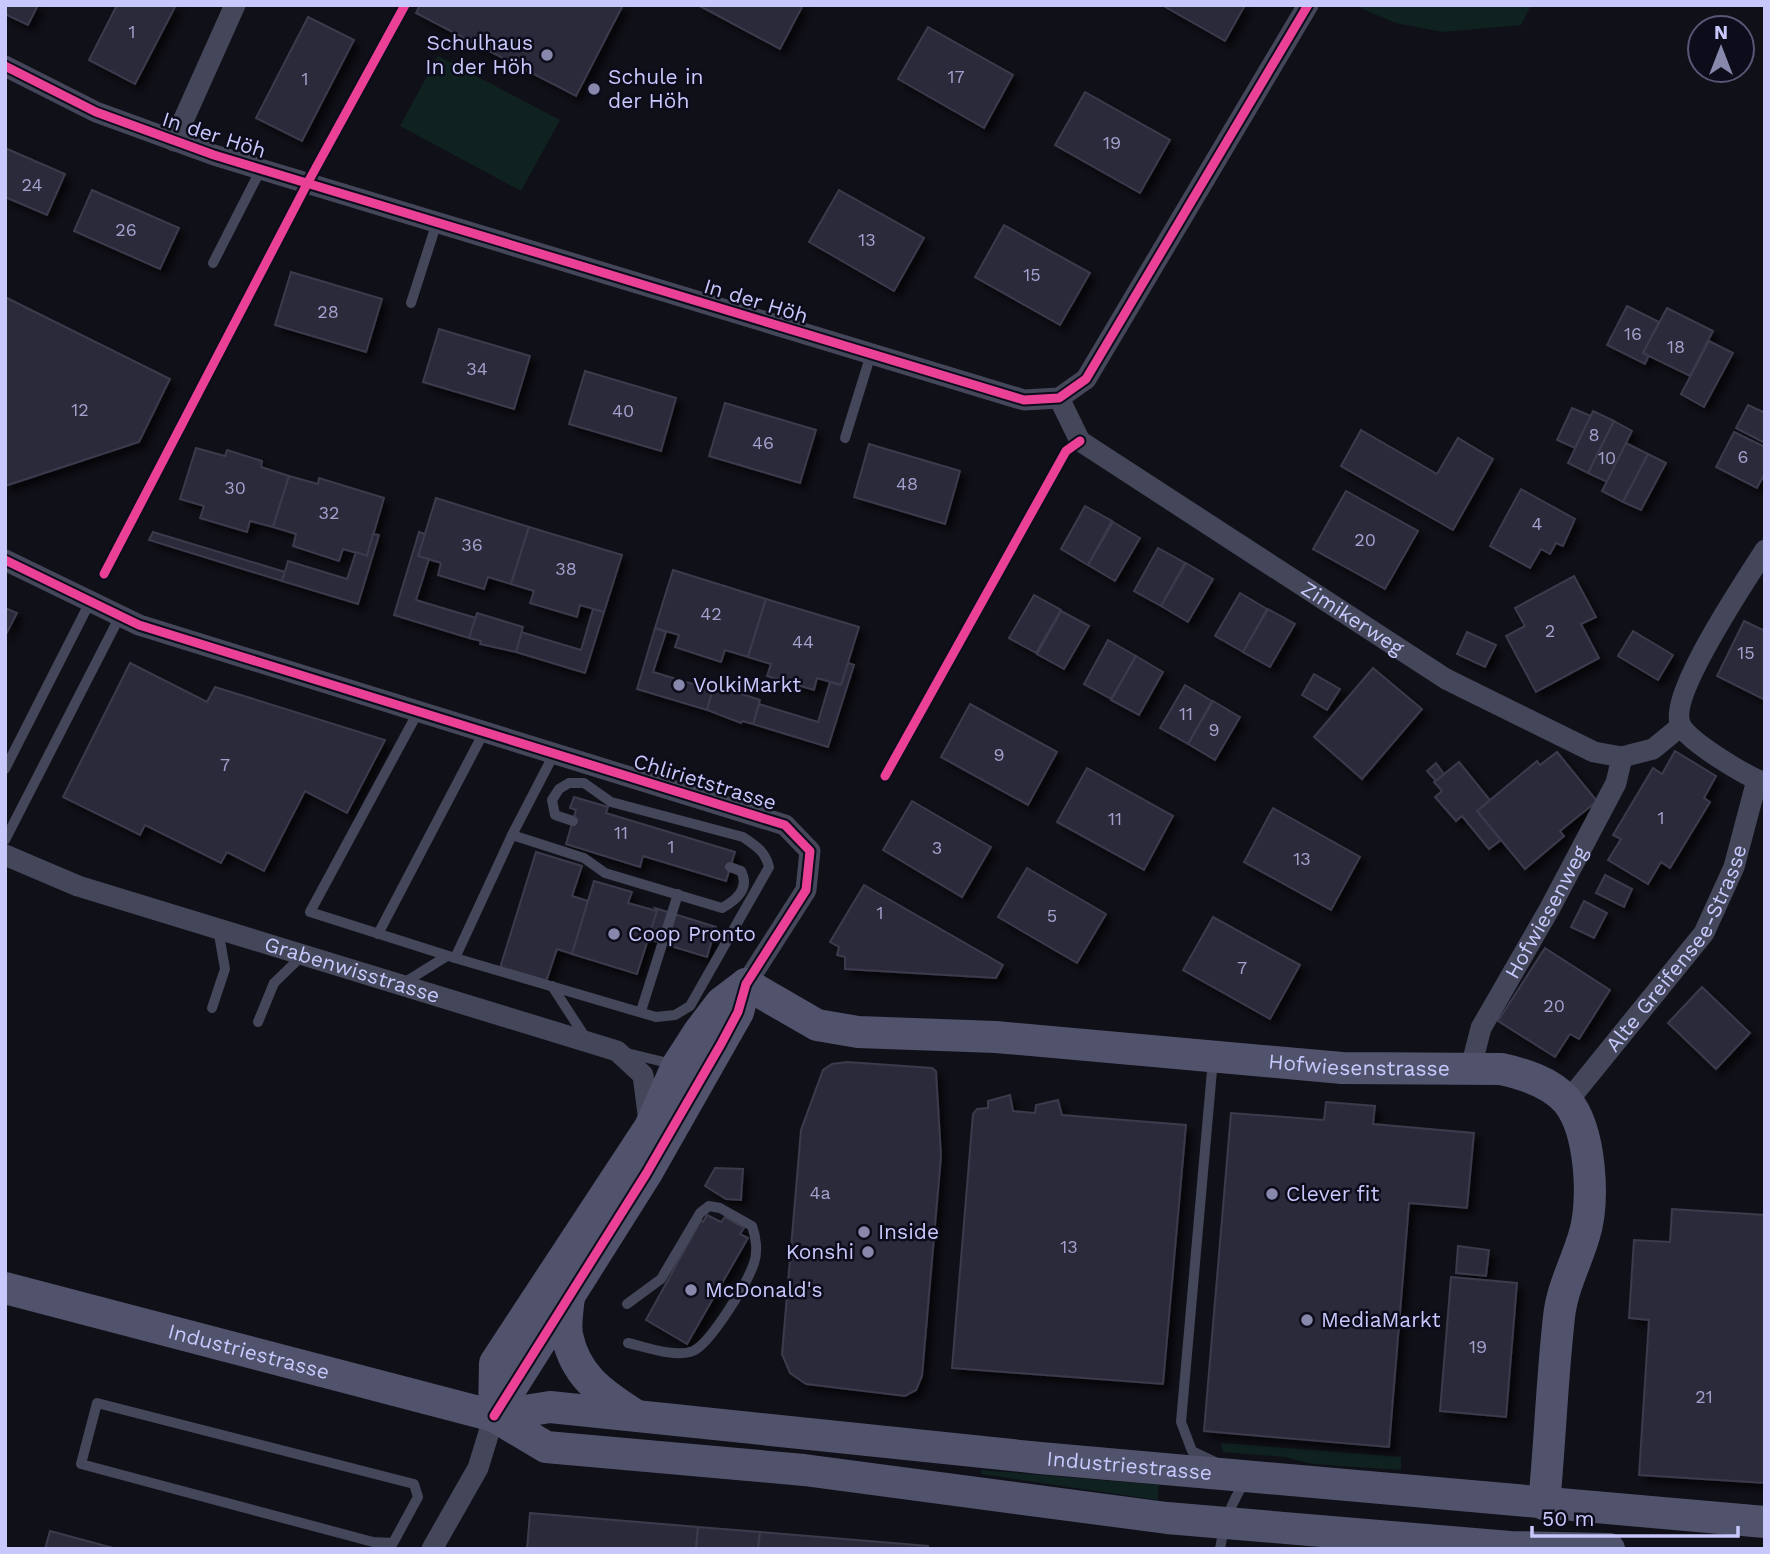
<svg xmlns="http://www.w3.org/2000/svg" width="1770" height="1554" font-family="'Work Sans',sans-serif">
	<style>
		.green { fill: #0f2220 }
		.building { fill: #2c2b3b; stroke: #3a3a4c; stroke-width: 2; filter: url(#shadow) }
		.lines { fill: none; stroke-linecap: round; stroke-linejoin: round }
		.lane { stroke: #444659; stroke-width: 10 }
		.street { stroke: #444659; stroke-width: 21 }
		.secondary { stroke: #51526c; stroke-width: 32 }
		.cycleway-casing { stroke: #0c0c1b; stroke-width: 13 }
		.cycleway { stroke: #ea4096; stroke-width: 9 }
		.poi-dot { fill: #8888ad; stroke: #0c0c1b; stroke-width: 2.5 }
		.labels { text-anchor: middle; stroke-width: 5; stroke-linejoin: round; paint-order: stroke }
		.number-label { font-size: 18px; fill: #a1a1cc }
		.poi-label { font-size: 21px; fill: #c8c8fd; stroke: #0c0c1b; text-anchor: start }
		.street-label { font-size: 21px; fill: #c8c8fd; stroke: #0c0c1b }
	</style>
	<defs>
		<filter id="shadow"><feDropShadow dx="6" dy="6" stdDeviation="3.5" flood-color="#0009"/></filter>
	</defs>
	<rect width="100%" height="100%" fill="#101018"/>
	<g class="green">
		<polygon points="1353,5 1531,5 1521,25 1443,32 1396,23"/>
		<polygon points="438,56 560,120 521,191 400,126"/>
		<polygon points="1221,1443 1401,1457 1401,1470 1313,1464 1284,1457 1223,1452"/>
		<polygon points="981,1470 1159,1485 1158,1500 981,1474"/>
	</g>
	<g class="building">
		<polygon points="5,5 38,5 28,25 5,14"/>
		<polygon points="117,5 176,5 135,84 89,60"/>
		<polygon points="420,5 623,5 576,96 416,13"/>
		<polygon points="698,5 803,5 780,49"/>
		<polygon points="1162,5 1245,5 1225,41"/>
		<polygon points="308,17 354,40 302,141 256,118"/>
		<polygon points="928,27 1013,75 984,128 898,79"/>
		<polygon points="1085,92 1170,140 1140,193 1055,145"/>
		<polygon points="5,148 65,174 47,215 5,197"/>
		<polygon points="92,190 179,228 160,269 74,231"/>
		<polygon points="839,190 924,238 894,291 809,242"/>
		<polygon points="1004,225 1090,273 1060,325 975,277"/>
		<polygon points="291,272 382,299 366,352 275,325"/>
		<polygon points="5,297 170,379 139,442 5,486"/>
		<polygon points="1627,306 1659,322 1643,353 1649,355 1645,364 1607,345"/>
		<polygon points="1667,308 1713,331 1690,376 1643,353"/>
		<polygon points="439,329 530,356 514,409 423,382"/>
		<polygon points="1709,341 1733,353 1704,407 1681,394"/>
		<polygon points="585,371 676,398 661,451 569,424"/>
		<polygon points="725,403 816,430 800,483 709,456"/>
		<polygon points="1748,405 1765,413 1765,443 1736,428"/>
		<polygon points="1572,408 1591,416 1575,448 1557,440"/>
		<polygon points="1593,411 1614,421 1588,473 1568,463"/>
		<polygon points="1614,421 1632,431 1607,482 1588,473"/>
		<polygon points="1361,430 1437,474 1458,438 1493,459 1453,530 1341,466"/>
		<polygon points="1734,432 1765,447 1765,473 1757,488 1716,467"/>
		<polygon points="1626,443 1648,454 1623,502 1602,491"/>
		<polygon points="869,444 960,471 945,524 854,497"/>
		<polygon points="196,448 225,456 227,450 262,461 261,467 289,476 273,527 250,521 247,532 200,518 204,506 180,499"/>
		<polygon points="1648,454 1666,463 1641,510 1623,502"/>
		<polygon points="289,476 318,484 319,478 384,498 367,556 343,549 339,561 293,546 296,534 273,527"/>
		<polygon points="1521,489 1575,519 1563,546 1556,543 1550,554 1541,549 1530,568 1490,546"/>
		<polygon points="1346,491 1418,531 1385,589 1313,549"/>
		<polygon points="436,498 529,527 511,584 488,577 484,589 438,575 441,563 418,556"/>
		<polygon points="1085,506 1112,521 1088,565 1061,549"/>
		<polygon points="1113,522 1140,538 1115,581 1088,565"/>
		<polygon points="529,527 622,555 604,612 580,605 577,617 530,603 534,591 511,584"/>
		<polygon points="153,532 285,572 282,581 149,540"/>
		<polygon points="419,532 425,534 418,556 429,559 416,600 476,618 469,638 394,615"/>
		<polygon points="373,534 379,535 358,604 282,581 288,561 347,579 356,552 367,556"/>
		<polygon points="1158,548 1185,563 1161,606 1134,591"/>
		<polygon points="1186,563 1213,579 1188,622 1161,606"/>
		<polygon points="673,570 766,599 748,657 725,650 721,662 675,647 679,635 655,628"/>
		<polygon points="1574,576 1596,617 1581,624 1599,658 1536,692 1506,636 1525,626 1515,608"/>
		<polygon points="1240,593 1267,609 1243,652 1215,636"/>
		<polygon points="1034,595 1061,610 1036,653 1009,638"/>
		<polygon points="766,599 859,627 841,685 817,678 814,690 767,676 771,664 748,657"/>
		<polygon points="5,608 17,613 5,636"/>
		<polygon points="593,609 604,612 585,673 516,652 521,632 581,650"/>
		<polygon points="1268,609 1295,624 1270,667 1243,652"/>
		<polygon points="1061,611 1089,626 1064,669 1037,654"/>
		<polygon points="477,613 523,627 516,652 480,644 481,641 469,638"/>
		<polygon points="1744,621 1765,631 1765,700 1717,676"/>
		<polygon points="655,628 666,632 653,672 713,690 707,710 637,689"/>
		<polygon points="1633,631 1673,655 1658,680 1618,656"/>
		<polygon points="1467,632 1496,645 1485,667 1457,654"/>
		<polygon points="1108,640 1136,656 1111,699 1084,684"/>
		<polygon points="1136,656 1163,672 1139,715 1111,700"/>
		<polygon points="130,663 207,702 215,687 385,740 347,813 305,791 264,871 227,852 221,863 145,825 140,835 63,797"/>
		<polygon points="848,663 854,665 828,747 753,724 759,704 818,722 830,682 841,685"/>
		<polygon points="1373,668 1422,709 1362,779 1314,737"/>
		<polygon points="1314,674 1340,689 1327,710 1302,695"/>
		<polygon points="714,685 760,700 753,724 742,721 741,723 707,710"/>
		<polygon points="1185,685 1212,701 1188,744 1160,728"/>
		<polygon points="1213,701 1240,717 1215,760 1188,744"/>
		<polygon points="970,704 1057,752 1028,805 941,757"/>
		<polygon points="1675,751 1716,776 1704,798 1710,802 1670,868 1661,862 1648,884 1608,860 1621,839 1613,835 1653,768 1662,774"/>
		<polygon points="1557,752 1597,801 1560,831 1564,836 1525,869 1477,811 1537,761 1540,765"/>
		<polygon points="1459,762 1490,800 1477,811 1501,840 1489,849 1462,816 1456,821 1435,797 1442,791 1434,782"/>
		<polygon points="1436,763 1444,774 1436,781 1427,771"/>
		<polygon points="1087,768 1173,816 1144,870 1057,822"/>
		<polygon points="574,797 608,807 606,813 735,852 726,881 643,856 640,867 566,844 576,810 570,808"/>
		<polygon points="912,801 991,847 962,897 883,850"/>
		<polygon points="1273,808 1360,857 1331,910 1244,862"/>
		<polygon points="536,852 582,866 572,896 588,901 572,954 557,949 546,982 500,968"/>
		<polygon points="1027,868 1106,914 1077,963 998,917"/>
		<polygon points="1605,875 1632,889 1624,907 1596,893"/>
		<polygon points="594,881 632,892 628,903 657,911 637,974 572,954"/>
		<polygon points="864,885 1003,965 996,978 845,969 845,957 837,955 839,947 830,942"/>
		<polygon points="1584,901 1607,913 1594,938 1571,927"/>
		<polygon points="655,908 716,927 707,957 648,939 657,911"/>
		<polygon points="1213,917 1300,965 1270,1019 1183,970"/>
		<polygon points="1545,948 1610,990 1579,1039 1570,1034 1555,1057 1498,1021"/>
		<polygon points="1702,987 1750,1033 1716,1069 1668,1023"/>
		<polygon points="847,1062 932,1068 936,1071 941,1156 922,1376 916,1390 905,1396 806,1384 790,1373 782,1354 801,1130 823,1070 832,1064"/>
		<polygon points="1010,1095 1013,1111 1035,1113 1036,1105 1058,1100 1062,1115 1186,1125 1163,1384 952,1368 973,1114 977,1109 988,1108 988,1101"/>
		<polygon points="1326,1102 1375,1106 1373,1124 1474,1133 1467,1208 1409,1203 1389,1447 1204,1431 1231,1113 1324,1120"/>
		<polygon points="715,1168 743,1169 741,1200 726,1199 705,1186"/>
		<polygon points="1672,1209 1765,1215 1765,1483 1639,1475 1649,1320 1629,1318 1634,1240 1670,1242"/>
		<polygon points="707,1215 721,1222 725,1217 744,1228 740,1234 748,1238 687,1344 646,1320 701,1220 703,1222"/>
		<polygon points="1458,1246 1489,1250 1486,1276 1456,1273"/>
		<polygon points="1451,1277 1517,1283 1506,1417 1440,1411"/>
		<polygon points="530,1513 698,1527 696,1549 527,1549"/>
		<polygon points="698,1527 760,1532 758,1549 696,1549"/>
		<polygon points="50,1531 117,1549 45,1549"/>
		<polygon points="760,1532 928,1546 928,1549 758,1549"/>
	</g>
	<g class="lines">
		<g class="lane">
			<polyline points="213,263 261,169"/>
			<polyline points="411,303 437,222"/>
			<polyline points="845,438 871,354"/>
			<polyline points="418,712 310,912 455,958 512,835 554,754"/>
			<polyline points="5,769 90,602"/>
			<path d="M512 835 584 858 605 873 722 908C737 900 750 888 741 871L730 867"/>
			<polyline points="5,840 120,616"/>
			<polyline points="378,934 484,732"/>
			<path d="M455 958 656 1017 675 1015 690 1006 769 867C765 851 756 846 743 837L611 802 584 783H569L559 789 552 800 555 815 573 821"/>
			<polyline points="402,984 447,956"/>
			<polyline points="552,986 587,1040"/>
			<polyline points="212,1008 225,969 218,929"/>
			<polyline points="641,1011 678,894"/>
			<polyline points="258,1022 274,983 303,955"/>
			<polyline points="627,1053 676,1065"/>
			<polyline points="1213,1059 1181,1422 1192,1451 1215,1462"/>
			<path d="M627 1304 661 1279 700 1213 709 1206 720 1208 752 1226C756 1237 758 1252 754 1263 748 1282 710 1344 693 1351 675 1358 646 1347 628 1343"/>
			<polygon points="97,1403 414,1484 418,1497 393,1543 373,1542 81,1464"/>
			<path d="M1220 1549C1224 1522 1231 1503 1246 1480"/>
		</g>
		<g class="street">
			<polyline points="5,66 96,112 214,155 1024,400 1059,398 1086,379 1308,5"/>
			<polyline points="174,141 235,5"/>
			<path id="s1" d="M1059 398 1080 441 1446 679 1594 752 1622 757 1653 749 1681 726"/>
			<path d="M1765 550C1747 579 1666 697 1681 726 1691 743 1746 776 1765 783"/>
			<polyline points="5,560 139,625 785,825 810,851 806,890 746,984"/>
			<path id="s2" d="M5 855 78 886 617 1051 643 1075 649 1122"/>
			<path id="s3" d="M1471 1067 1481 1028 1550 908 1616 783 1622 757"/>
			<path id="s4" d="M1568 1101 1704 933 1734 867 1757 780"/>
			<polyline points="432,1549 478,1468 494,1416"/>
		</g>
		<g class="secondary">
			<path id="s5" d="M746 984 817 1025 858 1032 996 1037 1342 1068 1501 1069C1524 1074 1551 1082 1567 1101 1591 1130 1595 1201 1584 1236 1576 1263 1562 1288 1559 1317 1552 1379 1550 1442 1544 1504"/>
			<path id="s6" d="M5 1288 494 1416 546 1447 804 1470 1167 1518 1510 1547 1609 1549"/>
			<path d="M569 1296C568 1308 565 1323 567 1335 575 1375 601 1393 632 1413"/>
			<polyline points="494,1415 646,1174 738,1012 745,986"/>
			<path id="s7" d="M494 1416 550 1407 1040 1458 1765 1522"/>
			<polyline points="494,1416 495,1363 650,1127 677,1066 699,1032 721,1003 746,984"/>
		</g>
		<g class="cycleway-casing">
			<g id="cycleway">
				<polyline points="5,66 96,112 214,155 1024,400 1059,398 1086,379 1308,5"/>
				<polyline points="5,560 139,625 785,825 810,851 806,890 746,984 738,1012 721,1044 646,1174 494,1416"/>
				<polyline points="104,574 307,184 405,5"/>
				<polyline points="885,776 1066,451 1080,441"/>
			</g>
		</g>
		<use href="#cycleway" class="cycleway"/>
	</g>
	<g class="poi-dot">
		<circle cx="547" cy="55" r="7"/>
		<circle cx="594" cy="89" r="7"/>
		<circle cx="679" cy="685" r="7"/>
		<circle cx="614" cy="934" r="7"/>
		<circle cx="1272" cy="1194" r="7"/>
		<circle cx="864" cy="1232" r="7"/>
		<circle cx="868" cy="1252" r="7"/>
		<circle cx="691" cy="1290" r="7"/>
		<circle cx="1307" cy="1320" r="7"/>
	</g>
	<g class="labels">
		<g class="number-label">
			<text x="132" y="38">1</text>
			<text x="956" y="83">17</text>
			<text x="305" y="85">1</text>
			<text x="1112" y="149">19</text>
			<text x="32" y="191">24</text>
			<text x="126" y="236">26</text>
			<text x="867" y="246">13</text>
			<text x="1032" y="281">15</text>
			<text x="328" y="318">28</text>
			<text x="1633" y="340">16</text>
			<text x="1676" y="353">18</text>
			<text x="477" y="375">34</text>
			<text x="80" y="416">12</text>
			<text x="623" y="417">40</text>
			<text x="1594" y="441">8</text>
			<text x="763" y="449">46</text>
			<text x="1743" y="463">6</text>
			<text x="1607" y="464">10</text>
			<text x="907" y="490">48</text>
			<text x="235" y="494">30</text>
			<text x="329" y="519">32</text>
			<text x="1537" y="530">4</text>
			<text x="1365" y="546">20</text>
			<text x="472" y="551">36</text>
			<text x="566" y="575">38</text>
			<text x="711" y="620">42</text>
			<text x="1550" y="637">2</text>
			<text x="803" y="648">44</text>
			<text x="1746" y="659">15</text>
			<text x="1186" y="720">11</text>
			<text x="1214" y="736">9</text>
			<text x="999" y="761">9</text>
			<text x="225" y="771">7</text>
			<text x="1661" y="824">1</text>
			<text x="1115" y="825">11</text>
			<text x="621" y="839">11</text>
			<text x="671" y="853">1</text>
			<text x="937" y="854">3</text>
			<text x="1302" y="865">13</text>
			<text x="880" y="919">1</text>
			<text x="1052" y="922">5</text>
			<text x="1242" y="974">7</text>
			<text x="1554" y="1012">20</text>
			<text x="820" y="1199">4a</text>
			<text x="1069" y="1253">13</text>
			<text x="1478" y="1353">19</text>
			<text x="1704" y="1403">21</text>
		</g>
		<g class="poi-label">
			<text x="533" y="50" text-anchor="end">Schulhaus<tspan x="533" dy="24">In der Höh</tspan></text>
			<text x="608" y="84">Schule in<tspan x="608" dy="24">der Höh</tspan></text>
			<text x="693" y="692">VolkiMarkt</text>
			<text x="628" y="941">Coop Pronto</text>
			<text x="1286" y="1201">Clever fit</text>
			<text x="878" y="1239">Inside</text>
			<text x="854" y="1259" text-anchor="end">Konshi</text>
			<text x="705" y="1297">McDonald's</text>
			<text x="1321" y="1327">MediaMarkt</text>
		</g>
		<g class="street-label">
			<text transform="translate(214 135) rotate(18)" y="7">In der Höh</text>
			<text transform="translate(756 301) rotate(17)" y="7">In der Höh</text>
			<text dy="7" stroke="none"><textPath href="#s1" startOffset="373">Zimikerweg</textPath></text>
			<text transform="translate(705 782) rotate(17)" y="7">Chlirietstrasse</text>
			<text dy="7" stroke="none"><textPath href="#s3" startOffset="173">Hofwiesenweg</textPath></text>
			<text dy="7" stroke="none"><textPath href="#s4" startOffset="189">Alte Greifensee-Strasse</textPath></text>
			<text dy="7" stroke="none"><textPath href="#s2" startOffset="366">Grabenwisstrasse</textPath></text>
			<text dy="7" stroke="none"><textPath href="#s5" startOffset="626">Hofwiesenstrasse</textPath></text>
			<text dy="7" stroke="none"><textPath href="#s6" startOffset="252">Industriestrasse</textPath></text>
			<text dy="7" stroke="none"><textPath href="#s7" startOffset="639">Industriestrasse</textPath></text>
		</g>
	</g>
	<rect width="1770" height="1554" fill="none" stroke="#c8c8fd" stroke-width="14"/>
	<g transform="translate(1721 49)"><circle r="33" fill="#0c0c1b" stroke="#575775" stroke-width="2"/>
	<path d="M0-5L12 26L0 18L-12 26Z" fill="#8888ad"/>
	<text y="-10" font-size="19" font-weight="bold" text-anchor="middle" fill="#c8c8fd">N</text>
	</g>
	<path d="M1532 1526v10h206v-10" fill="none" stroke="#c8c8fd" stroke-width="3.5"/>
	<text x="1542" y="1526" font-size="21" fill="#c8c8fd" stroke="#0c0c1b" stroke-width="5" paint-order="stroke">50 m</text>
</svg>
